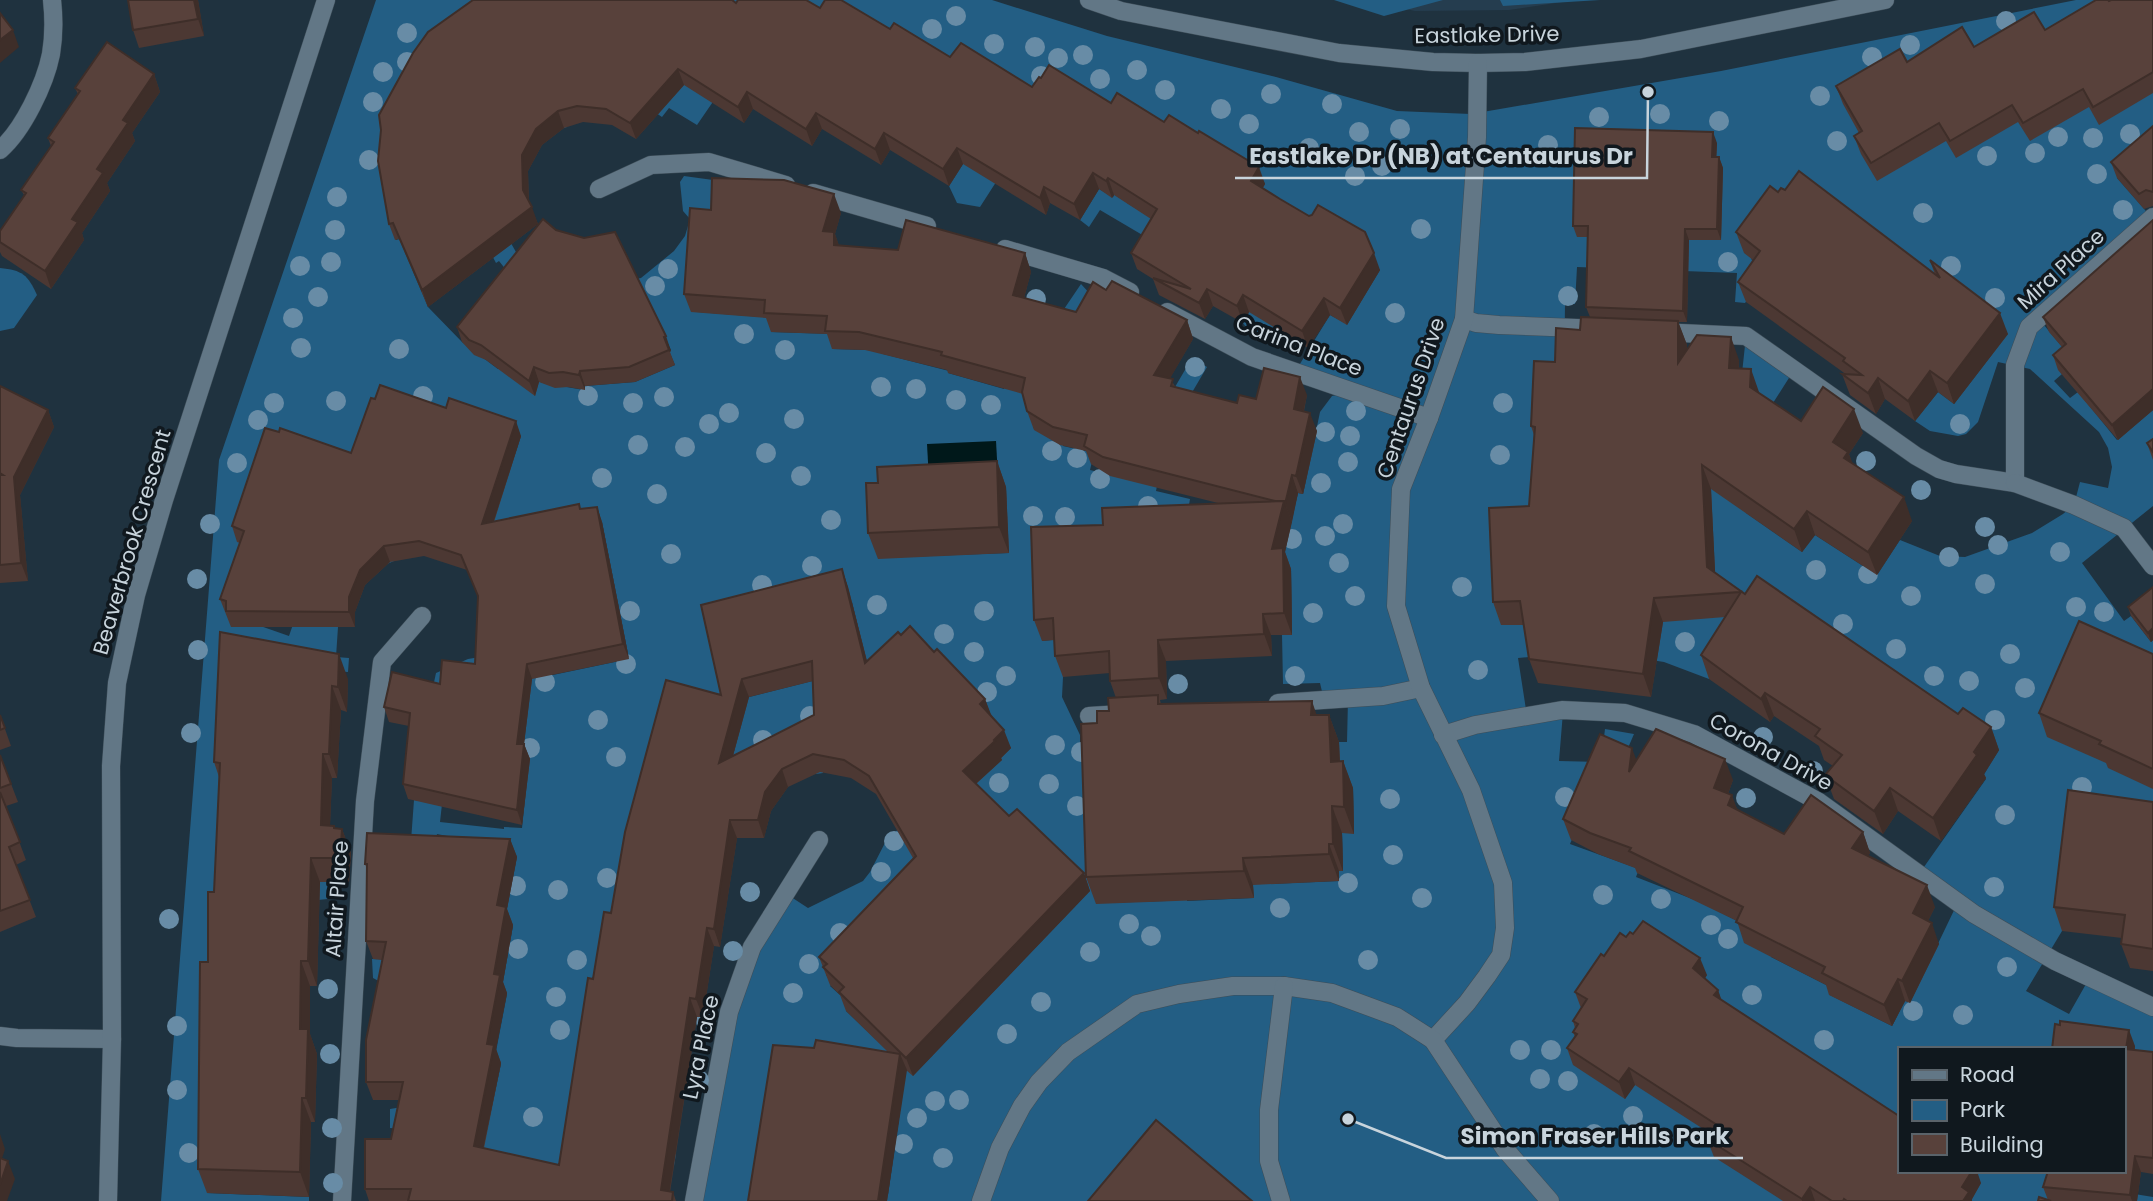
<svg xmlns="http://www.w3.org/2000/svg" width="2153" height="1201" font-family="Poppins,sans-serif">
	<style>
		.built { fill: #253d4f }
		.green { fill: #235e84; fill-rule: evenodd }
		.water { fill: #00181a }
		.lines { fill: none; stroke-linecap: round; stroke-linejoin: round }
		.minor-casing { stroke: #3d4d58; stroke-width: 19 }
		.minor { stroke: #627786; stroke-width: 18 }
		.tree { fill: #688ca6 }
		.wall { fill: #4c3833; fill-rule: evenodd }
		.shaded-wall { fill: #3e2e29 }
		.building { fill: #58413b; stroke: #3e2e29; stroke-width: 2; fill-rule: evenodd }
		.labels { text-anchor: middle; stroke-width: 7; stroke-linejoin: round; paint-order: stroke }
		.street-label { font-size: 21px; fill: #c8d4dc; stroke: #10181e }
		.leader { fill: none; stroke: #c8d4dc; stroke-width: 2.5 }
		.callout-dot { fill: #c8d4dc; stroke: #10181e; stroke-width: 2.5 }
		.callout-label { font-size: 23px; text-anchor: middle; font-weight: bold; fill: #c8d4dc; stroke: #10181e; stroke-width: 7; stroke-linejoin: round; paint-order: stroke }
	</style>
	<rect width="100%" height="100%" fill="#1f323f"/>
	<polygon class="built" points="1368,0 1576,0 1509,10 1415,11"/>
	<g class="green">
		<path d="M376 0H510L534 56 564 47 589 44 617 52 618 48 642 57 665 76 712 26 705 20 719 3 717 0H760L756 7 751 4 716 63 732 74 697 125 669 108 662 117 620 89 576 87 554 95 567 127 564 128 545 99 513 125 494 165V211L529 202 532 214 504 231 516 252 547 277 592 288 641 278 674 251 685 236 690 219 683 211 680 182 684 176 713 180 716 185 712 228 697 227 692 294 697 295V312L762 317V314L772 315 771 332 833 334V349L867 350 868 331 887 339 883 354 949 371 948 373 1004 389 1008 375 1036 382 1029 410 1034 429 1063 443V446L1094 453 1090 470 1157 486 1156 491 1190 499 1189 505 1258 519 1265 485 1271 487 1264 516 1291 521 1298 493 1303 494 1320 412 1332 396 1352 391 1295 372 1330 315 1347 324 1380 270 1370 263 1374 257 1371 249 1324 222 1315 232 1257 197 1265 183 1206 148 1204 149 1175 131 1163 149 1158 148 1127 203 1160 223 1166 215 1224 250 1217 262 1225 267 1205 301 1196 306 1177 296 1195 266 1100 210 1089 227 1080 220 1099 189 1113 197 1147 142 1144 140 1151 127 1123 110 1115 122 1113 121 1114 118 1055 82 1047 95 1044 94 1011 149 1028 160 1011 186 998 179 980 207 957 203 949 186 968 156 985 166 1025 96 967 60 956 73 900 40 896 46 835 9 826 25 784 0H992L1107 36 1276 77 1397 111 1471 114 1721 71 2076 0H2153V146L2117 178 2152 218 2039 319 2072 359 2059 370 2062 374 2054 381 2070 398 2078 392 2117 440 2153 410V506L2082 563 2124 621 2131 616 2151 642 2153 640V683L2148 681 2152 673 2088 645 2061 705 2124 733 2122 740 2153 754V860L2072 851 2062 931 2026 991 2069 1014 2090 977 2153 1007V1068L2132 1066 2135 1046 2067 1037 2065 1049H1899V1171H2073V1184L2153 1197V1201H1211L1209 1200 1215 1192 1169 1154 1128 1201H875L876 1194 888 1195 903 1090 895 1078 876 1075 878 1072 868 1071 869 1064 822 1057 820 1067 779 1062 774 1092 777 1093 776 1100H773L768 1130 771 1131 769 1147H766L760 1182H754L751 1201H694L729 1012 752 947 785 893 808 908 863 881 870 872 887 839 923 808 901 770 866 746 822 738 823 773 816 774 808 740 767 761 739 794 729 838 731 875 630 859 618 932 611 931 600 997H595L573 1135 597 1139V1142L676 1154 674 1166 651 1162 646 1191 637 1192 582 1180 568 1184 501 1169 499 1176 436 1161 431 1168 429 1176H426L419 1201H407V1158H403L404 1129 390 1128V1109L408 1106 406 1119 472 1132 473 1128 487 1130 501 1064 494 1062 507 994 501 992 513 926 504 923 517 856 501 852V847L437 834 423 905 432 907 419 975 426 978 423 992 388 986 373 978 372 959 406 960V909L414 800 442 804 440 822 504 829V827L522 828 529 760 522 759 530 689 513 687V683L448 676 440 748 448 750 446 765 417 761 436 673 468 659 480 657 516 664 519 603 502 561 469 533 425 520 382 526 394 561 387 564 369 533 338 563 321 605 319 626 338 627 336 657 349 658 348 672 311 670 312 650 230 648 223 786 228 787 224 897 289 899 290 880 329 881 328 899 318 900V916L243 912 242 917H217V987H209L207 1193 309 1197V1201H161L219 460ZM492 7 499 18 502 16 531 78 504 94 487 111 489 113 473 139 467 160 471 162 468 190 473 219 396 240 387 194 390 172 387 147 388 130 425 63 453 35ZM1807 192 1861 233 1947 293 1950 290 2004 331 1990 350 1993 353 1954 404 1938 392 1915 421 1930 431 1958 436 1966 434 1978 422 1998 362 2030 369 2099 432 2108 448 2112 467 2108 488 2080 482 2074 505 2063 514 2032 533 1965 557 1940 556 1900 540 1877 575 1815 535 1802 552 1746 513 1795 434 1766 414 1794 370 1746 336 1740 392 1759 393 1757 458H1749L1747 486 1681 484V478L1620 473 1619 481 1542 478 1543 450 1540 449 1542 385H1564L1565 304H1575L1577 267 1737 273 1735 302 1745 303 1767 271 1751 259 1770 233 1763 227 1778 207 1786 212 1789 208 1792 211ZM482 236 496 263 499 261 515 281 536 296 538 294 562 306 589 310 590 303 615 302 643 291 671 350 669 351 675 365 635 382 585 386 584 390 543 383 500 366 498 369 462 342 428 307 412 269 422 263 421 260ZM386 401 451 423 455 413 521 436 495 516 426 493 423 500 354 476 376 413 381 415ZM271 443 284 447 286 444 348 465 289 636 226 614 250 546 237 541ZM1006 488 1008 553 878 558 875 509H887V493ZM584 519 586 524 602 522 629 659 548 676 519 533ZM1179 527 1183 546 1217 545V581L1249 580V572L1291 569 1292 634 1282 635 1283 684 1320 683 1324 700 1348 699 1347 742H1338L1337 756H1339L1341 789H1353L1354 833H1342L1343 870 1339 871V881L1268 884 1267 865H1253V898L1187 901 1186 876 1167 875V901L1101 903 1099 878H1095L1091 751H1080V735L1062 697 1063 677 1061 639 1042 641 1039 575H1042V549L1101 547V558H1108L1110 529ZM845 588 849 602H852L868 667 726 703 709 639 711 637 708 623ZM1766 600 1966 737 1972 731 1999 750 1983 776 1986 779 1919 874 1958 902 1910 1002 1905 1001 1892 1026 1830 995 1832 988 1771 957 1773 953 1746 940 1751 928 1700 902 1636 877 1639 869 1570 844 1607 756 1622 762 1634 734 1605 729 1601 762 1559 761 1563 712 1474 727 1446 736 1455 758 1443 735 1476 723 1527 716 1518 658 1594 651 1664 662 1709 679 1750 616 1753 618ZM916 645 940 670 944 667 992 717 987 722 1011 748 1000 758 1001 760 952 805 928 778 936 770 887 718 880 724 855 697 904 651 907 653ZM673 698 743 717 733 755 726 754 698 858 635 841ZM982 812 990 819 995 814 1016 834 1024 827 1060 862 1051 873 1071 892 1069 894 1078 903 921 1067 911 1059 909 1061 890 1042 884 1047 846 1011 851 1005 830 986 834 982 826 975Z"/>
		<polygon points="1334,0 1443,0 1384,16"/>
		<polygon points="1500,0 1600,0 1503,6"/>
		<path d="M0 268C22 270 28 275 37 295L14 328 0 331Z"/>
		<polygon points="1081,284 1175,387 1192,358 1207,367 1184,406 1041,343"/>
		<polygon points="1262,289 1297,294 1270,337 1261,339 1248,330 1243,323"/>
	</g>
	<polygon class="water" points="996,441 998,477 929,480 927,444"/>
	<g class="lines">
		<g class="minor-casing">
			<g id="minor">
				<polyline points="1089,0 1121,11 1339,53 1433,62 1478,63 1525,62 1641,49 1885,0"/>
				<path d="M0 150C23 130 45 84 51 54 54 36 54 18 52 0"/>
				<polyline points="599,189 651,165 709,162 786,185"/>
				<polyline points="813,193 927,226"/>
				<polyline points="1005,249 1103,278 1130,292"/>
				<polyline points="1167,312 1252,357 1429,418"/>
				<polyline points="1464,319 1476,323 1499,325 1603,329"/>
				<polyline points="1659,332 1746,336 1916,456 1939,469 1956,474 2015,483 2015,365 2029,327 2153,217"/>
				<polyline points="2015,483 2074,505 2124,528 2153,566"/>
				<polyline points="1278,703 1383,696 1421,688"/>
				<polyline points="1089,716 1121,714"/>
				<polyline points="1443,735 1475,725 1562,710 1625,713 1694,734 1819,802 1974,914 2055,961 2153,1007"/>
				<polyline points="0,1036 17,1038 112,1039"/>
				<polyline points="1433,1040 1467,1003 1487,976 1501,955 1505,928 1503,883 1471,790 1421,688 1396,606 1401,489 1429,418 1464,319 1477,137 1478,63"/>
				<polyline points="108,1201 112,1039 111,766 117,683 136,595 164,500 326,0"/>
				<polyline points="342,1201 365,801 382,662 422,616"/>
				<polyline points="694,1201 729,1012 752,947 819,840"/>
				<polyline points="981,1201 1000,1148 1022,1106 1039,1082 1068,1052 1137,1004 1179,994 1233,986 1284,986 1332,993 1397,1017 1433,1040 1505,1149 1550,1201"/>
				<polyline points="1281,1201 1269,1161 1269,1110 1284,986"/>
			</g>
		</g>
		<use href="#minor" class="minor"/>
	</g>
	<g class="tree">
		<circle cx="956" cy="16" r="10"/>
		<circle cx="2006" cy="21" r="10"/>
		<circle cx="932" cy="29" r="10"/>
		<circle cx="407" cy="33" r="10"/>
		<circle cx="994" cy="44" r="10"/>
		<circle cx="1910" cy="45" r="10"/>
		<circle cx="1035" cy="47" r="10"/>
		<circle cx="1083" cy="55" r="10"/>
		<circle cx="1872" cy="57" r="10"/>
		<circle cx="1058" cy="58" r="10"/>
		<circle cx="407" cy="62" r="10"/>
		<circle cx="1137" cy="70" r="10"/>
		<circle cx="383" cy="72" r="10"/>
		<circle cx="1041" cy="76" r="10"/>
		<circle cx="1100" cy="79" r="10"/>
		<circle cx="1165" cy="90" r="10"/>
		<circle cx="1271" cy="94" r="10"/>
		<circle cx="1820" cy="96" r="10"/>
		<circle cx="373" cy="102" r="10"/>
		<circle cx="1332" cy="104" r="10"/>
		<circle cx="1221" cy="109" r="10"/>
		<circle cx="1660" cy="114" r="10"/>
		<circle cx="1599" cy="117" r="10"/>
		<circle cx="1719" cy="121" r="10"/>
		<circle cx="1249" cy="124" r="10"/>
		<circle cx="1400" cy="129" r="10"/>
		<circle cx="1359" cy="132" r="10"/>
		<circle cx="2130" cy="134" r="10"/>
		<circle cx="2058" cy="137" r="10"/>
		<circle cx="2093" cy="138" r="10"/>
		<circle cx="1837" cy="141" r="10"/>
		<circle cx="1548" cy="145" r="10"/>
		<circle cx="1309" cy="148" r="10"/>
		<circle cx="2035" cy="153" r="10"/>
		<circle cx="1987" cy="156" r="10"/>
		<circle cx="369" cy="160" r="10"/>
		<circle cx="1382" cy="166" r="10"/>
		<circle cx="2097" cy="174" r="10"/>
		<circle cx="1355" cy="176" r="10"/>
		<circle cx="337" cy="197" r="10"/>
		<circle cx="2123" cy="210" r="10"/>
		<circle cx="1923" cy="213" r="10"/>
		<circle cx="1421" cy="229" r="10"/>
		<circle cx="335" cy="230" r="10"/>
		<circle cx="331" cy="262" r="10"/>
		<circle cx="1728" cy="262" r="10"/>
		<circle cx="300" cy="266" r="10"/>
		<circle cx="1951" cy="266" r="10"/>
		<circle cx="668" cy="269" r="10"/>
		<circle cx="655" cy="286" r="10"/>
		<circle cx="1568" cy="296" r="10"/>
		<circle cx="318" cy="297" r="10"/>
		<circle cx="1995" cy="298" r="10"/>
		<circle cx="1036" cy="299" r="10"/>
		<circle cx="1395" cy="313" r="10"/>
		<circle cx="293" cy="318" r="10"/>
		<circle cx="744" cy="334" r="10"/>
		<circle cx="301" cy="348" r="10"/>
		<circle cx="399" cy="349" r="10"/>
		<circle cx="785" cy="350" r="10"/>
		<circle cx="1195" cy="367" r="10"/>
		<circle cx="881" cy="387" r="10"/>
		<circle cx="916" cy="389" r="10"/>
		<circle cx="423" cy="396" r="10"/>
		<circle cx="588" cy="396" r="10"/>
		<circle cx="664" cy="397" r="10"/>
		<circle cx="956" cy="400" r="10"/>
		<circle cx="336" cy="401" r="10"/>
		<circle cx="274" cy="403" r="10"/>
		<circle cx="633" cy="403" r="10"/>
		<circle cx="1503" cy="403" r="10"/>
		<circle cx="991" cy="405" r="10"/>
		<circle cx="1356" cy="411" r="10"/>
		<circle cx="729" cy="413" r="10"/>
		<circle cx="794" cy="419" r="10"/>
		<circle cx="258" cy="420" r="10"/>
		<circle cx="709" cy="424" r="10"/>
		<circle cx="1960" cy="424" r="10"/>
		<circle cx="1325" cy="432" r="10"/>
		<circle cx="1350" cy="436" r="10"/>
		<circle cx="638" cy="445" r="10"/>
		<circle cx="685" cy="447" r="10"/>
		<circle cx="1052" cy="451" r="10"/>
		<circle cx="766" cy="453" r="10"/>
		<circle cx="1500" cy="455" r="10"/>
		<circle cx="1077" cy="458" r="10"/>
		<circle cx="1866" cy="461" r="10"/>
		<circle cx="1348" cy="462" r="10"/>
		<circle cx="237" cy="463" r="10"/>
		<circle cx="801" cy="476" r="10"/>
		<circle cx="602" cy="478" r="10"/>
		<circle cx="1100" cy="479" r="10"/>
		<circle cx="1321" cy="483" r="10"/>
		<circle cx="1921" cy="490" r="10"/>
		<circle cx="657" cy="494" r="10"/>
		<circle cx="1148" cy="506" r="10"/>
		<circle cx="1033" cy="516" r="10"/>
		<circle cx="1065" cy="517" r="10"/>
		<circle cx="831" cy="520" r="10"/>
		<circle cx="210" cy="524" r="10"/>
		<circle cx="1343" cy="524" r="10"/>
		<circle cx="1985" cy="527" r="10"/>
		<circle cx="1325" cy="536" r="10"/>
		<circle cx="1292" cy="539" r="10"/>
		<circle cx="1998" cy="545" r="10"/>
		<circle cx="2060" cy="552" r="10"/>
		<circle cx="671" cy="554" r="10"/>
		<circle cx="1949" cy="557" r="10"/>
		<circle cx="1339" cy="563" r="10"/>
		<circle cx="812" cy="566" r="10"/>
		<circle cx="1816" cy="570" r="10"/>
		<circle cx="1868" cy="574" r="10"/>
		<circle cx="197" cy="579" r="10"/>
		<circle cx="1985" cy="584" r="10"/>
		<circle cx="762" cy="585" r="10"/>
		<circle cx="1462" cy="587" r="10"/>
		<circle cx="1355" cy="596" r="10"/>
		<circle cx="1911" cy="596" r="10"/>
		<circle cx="877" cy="605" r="10"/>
		<circle cx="2076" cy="607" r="10"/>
		<circle cx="630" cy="611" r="10"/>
		<circle cx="984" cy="611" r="10"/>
		<circle cx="2104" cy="612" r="10"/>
		<circle cx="1313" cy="613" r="10"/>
		<circle cx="1843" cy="624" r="10"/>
		<circle cx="944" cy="634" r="10"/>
		<circle cx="1685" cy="642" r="10"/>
		<circle cx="1896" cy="649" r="10"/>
		<circle cx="198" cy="650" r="10"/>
		<circle cx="974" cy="652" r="10"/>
		<circle cx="2010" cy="654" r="10"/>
		<circle cx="626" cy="664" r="10"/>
		<circle cx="1478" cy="670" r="10"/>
		<circle cx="1006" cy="676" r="10"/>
		<circle cx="1295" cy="676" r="10"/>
		<circle cx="1934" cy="676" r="10"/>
		<circle cx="1969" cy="681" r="10"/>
		<circle cx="545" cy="682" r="10"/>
		<circle cx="1178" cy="684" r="10"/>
		<circle cx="2025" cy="688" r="10"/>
		<circle cx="987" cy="692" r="10"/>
		<circle cx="810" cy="716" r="10"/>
		<circle cx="598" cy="720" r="10"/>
		<circle cx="1995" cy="720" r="10"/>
		<circle cx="191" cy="733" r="10"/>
		<circle cx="1763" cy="737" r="10"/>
		<circle cx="763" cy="740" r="10"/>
		<circle cx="1055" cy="745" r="10"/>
		<circle cx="530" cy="748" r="10"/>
		<circle cx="1081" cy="752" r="10"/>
		<circle cx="616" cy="757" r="10"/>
		<circle cx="1813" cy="771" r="10"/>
		<circle cx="999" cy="783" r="10"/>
		<circle cx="1049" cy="784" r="10"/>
		<circle cx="2082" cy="787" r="10"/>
		<circle cx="1565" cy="797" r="10"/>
		<circle cx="1746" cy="798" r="10"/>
		<circle cx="1390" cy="799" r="10"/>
		<circle cx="1077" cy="806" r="10"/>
		<circle cx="2005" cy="815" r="10"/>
		<circle cx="894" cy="841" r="10"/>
		<circle cx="1393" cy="855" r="10"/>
		<circle cx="881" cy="872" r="10"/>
		<circle cx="607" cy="878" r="10"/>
		<circle cx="1348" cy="883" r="10"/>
		<circle cx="516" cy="886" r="10"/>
		<circle cx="1994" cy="887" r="10"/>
		<circle cx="558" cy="890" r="10"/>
		<circle cx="750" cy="892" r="10"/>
		<circle cx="1603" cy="895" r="10"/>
		<circle cx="1422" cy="898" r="10"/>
		<circle cx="1661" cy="899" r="10"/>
		<circle cx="1280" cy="908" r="10"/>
		<circle cx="169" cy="919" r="10"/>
		<circle cx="1129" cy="924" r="10"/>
		<circle cx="1711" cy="925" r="10"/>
		<circle cx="840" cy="933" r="10"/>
		<circle cx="1151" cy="936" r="10"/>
		<circle cx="1728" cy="939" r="10"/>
		<circle cx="518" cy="949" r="10"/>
		<circle cx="733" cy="951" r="10"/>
		<circle cx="1090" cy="952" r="10"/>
		<circle cx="577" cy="960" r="10"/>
		<circle cx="1368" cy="960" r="10"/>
		<circle cx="809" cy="964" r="10"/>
		<circle cx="2007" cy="967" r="10"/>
		<circle cx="328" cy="989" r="10"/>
		<circle cx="793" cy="993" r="10"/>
		<circle cx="1752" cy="995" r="10"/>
		<circle cx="556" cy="997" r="10"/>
		<circle cx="1041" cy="1002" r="10"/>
		<circle cx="1913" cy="1011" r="10"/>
		<circle cx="1963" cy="1015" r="10"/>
		<circle cx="706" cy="1021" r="10"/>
		<circle cx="177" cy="1026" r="10"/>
		<circle cx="560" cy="1030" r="10"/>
		<circle cx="1007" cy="1034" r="10"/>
		<circle cx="1824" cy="1040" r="10"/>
		<circle cx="1520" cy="1050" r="10"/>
		<circle cx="1551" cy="1050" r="10"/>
		<circle cx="330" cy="1054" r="10"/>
		<circle cx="1540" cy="1079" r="10"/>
		<circle cx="699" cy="1080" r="10"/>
		<circle cx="1568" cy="1081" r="10"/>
		<circle cx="177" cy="1090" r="10"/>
		<circle cx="959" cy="1100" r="10"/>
		<circle cx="935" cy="1101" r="10"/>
		<circle cx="1633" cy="1116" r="10"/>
		<circle cx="533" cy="1117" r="10"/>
		<circle cx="917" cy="1118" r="10"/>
		<circle cx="332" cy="1128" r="10"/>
		<circle cx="1594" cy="1134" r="10"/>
		<circle cx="903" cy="1144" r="10"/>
		<circle cx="189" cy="1153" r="10"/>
		<circle cx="943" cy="1158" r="10"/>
		<circle cx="333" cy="1183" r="10"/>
	</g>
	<g class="wall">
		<polygon points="198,0 204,36 139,48 133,30"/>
		<polygon points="2153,0 2153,93 2099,125 2089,107 2030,141 2018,122 1956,158 1946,141 1877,181 1861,154 1854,136 1859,133 1843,104 1836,86 1974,47 2045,30 2109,1"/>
		<polygon points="736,3 820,8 890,29 950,57 1032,87 1111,103 1265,184 1263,188 1380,270 1347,325 1330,315 1308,348 1249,312 1243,323 1213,306 1205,319 1159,295 1153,279 1137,269 1131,253 1151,219 1114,195 1112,198 1099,189 1080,220 1050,203 1046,215 963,164 949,186 890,150 881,165 822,129 812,146 753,109 744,123 684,85 636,139 612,125 583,122 564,128 542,145 528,171 529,202 538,224 428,307 399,239 395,240 389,224 428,32"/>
		<polygon points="154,74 160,92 132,133 135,141 107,183 110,191 82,233 84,240 51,289 2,256 0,252 0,231 24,195 21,190 51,146 48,138 78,94 75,88"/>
		<polygon points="2153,126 2153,206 2144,209 2117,178 2111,162"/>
		<polygon points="1717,143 1716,157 1719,157 1723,168 1721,240 1689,240 1687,322 1678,322 1687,345 1687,350 1739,360 1739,368 1759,393 1801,421 1863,433 1849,454 1852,463 1912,521 1877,575 1815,535 1802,552 1711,489 1715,572 1745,594 1958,714 1991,727 1999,750 1984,774 1986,778 1941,841 1898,811 1883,834 1834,799 1825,775 1833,766 1824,760 1819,746 1774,716 1770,722 1709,679 1701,655 1725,617 1663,622 1651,697 1538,683 1529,659 1524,625 1501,625 1493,602 1529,506 1534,435 1531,426 1555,362 1590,317 1586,307 1588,237 1577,237 1573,226"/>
		<polygon points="1778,192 1935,275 1930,260 2008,334 1954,404 1938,392 1915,421 1885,399 1876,414 1850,395 1842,374 1847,375 1746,302 1738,282 1753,260 1744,253 1736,232"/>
		<polygon points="711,210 841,213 835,234 839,246 898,250 1025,253 1031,272 1024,298 1076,312 1106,290 1187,320 1193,339 1170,378 1176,388 1237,403 1256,399 1307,395 1304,411 1317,431 1303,494 1298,493 1285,552 1291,569 1292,635 1271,635 1272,656 1166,661 1167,699 1160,700 1161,704 1317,715 1329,715 1339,742 1340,762 1343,761 1353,788 1354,834 1342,833 1343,871 1339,871 1339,881 1253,885 1254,898 1096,904 1086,877 1097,723 1109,711 1116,698 1110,681 1110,673 1063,677 1055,656 1055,640 1042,641 1034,620 1103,525 1218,503 1110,476 1091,464 1086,451 1060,445 1034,430 1027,411 1023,394 948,373 947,370 865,350 832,349 827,334 771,332 766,318 691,312 684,294"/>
		<polygon points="2153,220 2153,410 2118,440 2058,370 2053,355 2062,347 2049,332 2043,317"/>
		<polygon points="457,327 671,351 670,352 675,365 635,382 585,386 585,390 568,387 555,388 539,382 535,396 486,360 474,355 462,342"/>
		<polygon points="0,386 48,410 54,427 20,495 28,581 0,583"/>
		<polygon points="521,436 494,522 597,507 602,522 629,659 532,679 524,744 530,759 522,825 408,799 403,784 409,726 389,722 384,707 440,684 475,664 478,597 467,570 424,556 390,562 365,585 355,612 355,627 231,627 220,599 240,543 237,542 232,526 351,453"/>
		<polygon points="2153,439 2153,460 2147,443"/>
		<polygon points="997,461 1006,487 1009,553 878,559 868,533 878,483"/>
		<path d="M842 569 848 587 867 661 901 635 934 652 985 699 991 716 1011 748 1001 758 1002 760 976 784 1009 816 1084 873 1090 891 913 1076 906 1070 887 1201H748L888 1052 846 1011 840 995 830 985 819 957 913 858 876 794 851 778 820 772 788 787 771 811 764 838H737L720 947 714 946 703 1017H697L670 1192H673L676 1201H369L365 1189 391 1139 399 1100H373L366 1082 382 960 373 959 366 941 367 869 365 864 510 839 517 857 507 909 513 925 503 982 507 993 496 1049 501 1063 484 1148 559 1165 593 979 611 913 721 695ZM813 681 814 715 733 756 749 697Z"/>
		<polygon points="2153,587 2153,640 2151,642 2131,616 2128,607"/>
		<polygon points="220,632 348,679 347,712 341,710 337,778 332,778 330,826 334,826 335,828 342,829 351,853 349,882 320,882 317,986 310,986 310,1034 317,1054 315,1122 311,1122 309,1197 207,1193 198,1169 208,962 214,892 219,777 214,762"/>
		<polygon points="2153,654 2153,789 2108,768 2106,763 2047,737 2039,713"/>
		<polygon points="0,715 11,746 0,750"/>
		<polygon points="0,755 18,802 6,806 26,860 16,865 36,917 0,932"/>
		<polygon points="1637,760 1733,780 1728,794 1738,810 1784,834 1863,832 1870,853 1868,856 1935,907 1928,921 1939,944 1910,1003 1905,1001 1892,1026 1829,995 1826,985 1744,943 1737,921 1637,873 1635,868 1598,854 1571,840 1563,819"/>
		<polygon points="2153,802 2153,971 2130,968 2121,944 2122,938 2062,931 2054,907"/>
		<polygon points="1626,937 1707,975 1705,978 1718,990 1721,1000 1981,1183 1972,1199 1972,1201 1783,1201 1714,1157 1707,1139 1711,1134 1635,1085 1625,1099 1573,1065 1567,1048 1575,1037 1573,1032 1575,1028 1573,1021 1581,1008 1575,992 1604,956"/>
		<polygon points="2060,1025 2135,1046 2135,1050 2153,1052 2153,1174 2141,1172 2137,1201 2038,1201 2048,1200 2043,1187 2123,1171"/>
	</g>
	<g class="shaded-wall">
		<polygon points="194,0 198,0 204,36 198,19"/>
		<polygon points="13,30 19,47 0,63 0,40"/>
		<polygon points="678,69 684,85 636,139 630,123"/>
		<polygon points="154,74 160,92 132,133 135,141 107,183 110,191 82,233 84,240 51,289 45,271 123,120"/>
		<polygon points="747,92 753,109 744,123 738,107"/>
		<polygon points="558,111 564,128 542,145 528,171 529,207 523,190 522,155 536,129"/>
		<polygon points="816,113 822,129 812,146 806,129"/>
		<polygon points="1713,132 1717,143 1716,168 1712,157"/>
		<polygon points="884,133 890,150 881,165 875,149"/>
		<polygon points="957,148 963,164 949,186 943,169"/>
		<polygon points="1719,157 1723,168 1721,240 1717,229"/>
		<polygon points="1259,167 1265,184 1257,197 1251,181"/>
		<polygon points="1093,173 1099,189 1080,220 1074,204"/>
		<polygon points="1108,178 1114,195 1112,198 1106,181"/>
		<polygon points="1044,187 1050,203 1046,215 1040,198"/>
		<polygon points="834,194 841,213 835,234 841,251 840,264 823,231"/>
		<polygon points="532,207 538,224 428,307 422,290"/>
		<polygon points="1685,229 1689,240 1687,322 1683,311"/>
		<polygon points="1025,253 1031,272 1020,313 1013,295"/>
		<polygon points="1374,253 1380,270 1347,325 1340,308"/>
		<polygon points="1207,289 1213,306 1205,319 1199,303"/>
		<polygon points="1243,295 1249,312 1243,323 1237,306"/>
		<polygon points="1324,298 1330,315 1308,348 1302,331"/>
		<polygon points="2000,313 2008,334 1954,404 1947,383"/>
		<polygon points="1187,320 1193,339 1161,394 1154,375"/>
		<polygon points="1678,321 1687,345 1686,386 1678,363"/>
		<polygon points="666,336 671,351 669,352 664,337"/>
		<polygon points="1731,337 1739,360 1738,392 1729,368"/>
		<polygon points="534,367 539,382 535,396 529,381"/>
		<polygon points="1751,369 1759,392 1759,410 1750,387"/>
		<polygon points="580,371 585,386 585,390 579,375"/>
		<polygon points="1930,371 1938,392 1915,421 1908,401"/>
		<polygon points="1300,377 1307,395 1300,427 1294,409"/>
		<polygon points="1878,378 1885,399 1876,414 1868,393"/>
		<polygon points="2153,389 2153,410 2118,440 2112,425"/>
		<polygon points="1854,409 1863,433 1849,454 1857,475 1833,442"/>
		<polygon points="48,410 54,427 20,495 28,581 21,563 14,477"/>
		<polygon points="1310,413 1317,431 1303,494 1296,476"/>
		<polygon points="516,421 521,436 488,539 482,524"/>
		<polygon points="997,461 1006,487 1009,553 999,527"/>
		<polygon points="1702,465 1711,489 1716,590 1707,567"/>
		<polygon points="1292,475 1298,493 1292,522 1285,504"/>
		<polygon points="1904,497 1912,521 1877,575 1868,552"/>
		<polygon points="1284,501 1292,522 1285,552 1291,569 1292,635 1284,613 1272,549"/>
		<polygon points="597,507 602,522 629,659 623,644"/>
		<polygon points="1807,511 1815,535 1802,552 1794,529"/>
		<polygon points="384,546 390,562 365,585 355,612 355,627 349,612 349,597 360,570"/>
		<polygon points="842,569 848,587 872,681 865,663"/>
		<polygon points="1654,598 1663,622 1651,697 1643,674"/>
		<polygon points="1263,614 1271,635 1272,656 1264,634"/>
		<polygon points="2153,628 2153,640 2151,642 2148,633"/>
		<polygon points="1158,640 1166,661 1167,699 1159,678"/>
		<polygon points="339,654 348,679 347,712 338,687"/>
		<polygon points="527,664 532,679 524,744 530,759 522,825 517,810 517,744"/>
		<polygon points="742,679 749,697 726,781 719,763"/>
		<polygon points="332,686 341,710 337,778 329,754"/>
		<polygon points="1765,693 1774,716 1770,722 1761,699"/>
		<polygon points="985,699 992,717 980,704"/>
		<polygon points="1312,701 1321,728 1311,715"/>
		<polygon points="1329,715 1339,742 1341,789 1331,762"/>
		<polygon points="1991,727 1999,750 1984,774 1986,778 1941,841 1933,818"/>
		<polygon points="1004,730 1011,748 1001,758 1002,760 970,789 963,771"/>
		<polygon points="1632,748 1640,770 1629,772"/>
		<polygon points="323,754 332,778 329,850 321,825"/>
		<polygon points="1725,759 1733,780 1722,810 1714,788"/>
		<polygon points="1343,761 1353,788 1354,834 1344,807"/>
		<polygon points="782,769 788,787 771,811 764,838 758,820 765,792"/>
		<polygon points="1890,788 1898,811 1883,834 1874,811"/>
		<polygon points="1732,795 1740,817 1728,805"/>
		<polygon points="1332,806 1342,833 1343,871 1333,844"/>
		<polygon points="730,820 737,838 720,947 714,929"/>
		<polygon points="334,826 341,844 342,829 351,853 349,882 340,858"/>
		<polygon points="1863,832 1870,853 1860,869 1852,848"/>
		<polygon points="510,839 517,857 507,909 513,925 503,982 507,993 496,1049 501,1063 480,1164 474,1146 487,1044 494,974 497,905"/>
		<polygon points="1329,844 1339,871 1339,881 1329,854"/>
		<polygon points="311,858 320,882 317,986 308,961"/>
		<polygon points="1243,858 1253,885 1254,898 1244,871"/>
		<polygon points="1084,873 1090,891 913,1076 906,1058"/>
		<polygon points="1927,885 1935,907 1921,935 1913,913"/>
		<polygon points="1932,923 1939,944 1910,1003 1902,981"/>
		<polygon points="707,928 714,946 703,1017 696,999"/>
		<polygon points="1700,958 1707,975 1700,986 1693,968"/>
		<polygon points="301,961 310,986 310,1034 317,1054 315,1122 306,1098 300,1029"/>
		<polygon points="1898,979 1905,1001 1892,1026 1884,1005"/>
		<polygon points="1718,990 1724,1007 1714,995"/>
		<polygon points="690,998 697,1017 668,1201 661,1190"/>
		<polygon points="2129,1030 2135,1046 2132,1066 2126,1049"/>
		<polygon points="900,1054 907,1070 887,1201 878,1201"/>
		<polygon points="1629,1068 1635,1085 1625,1099 1619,1082"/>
		<polygon points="302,1098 311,1122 309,1197 300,1172"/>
		<polygon points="0,1134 5,1149 0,1165"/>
		<polygon points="2135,1156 2141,1172 2137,1201 2132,1201 2130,1195"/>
		<polygon points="8,1161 15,1179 7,1201 0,1201 0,1185"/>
		<polygon points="1972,1171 1977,1171 1981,1183 1972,1199 1972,1201 1963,1201 1962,1187"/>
		<polygon points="1810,1187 1815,1201 1802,1201 1802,1199"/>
	</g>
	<g class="building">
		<polygon points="128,0 194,0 198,19 133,30"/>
		<polygon points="473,0 732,0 736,3 738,0 806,0 820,8 825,0 841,0 890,29 894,23 950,57 961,43 1032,87 1039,77 1041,78 1049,65 1111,103 1117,93 1164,122 1169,115 1198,133 1199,131 1259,167 1251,181 1280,199 1309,216 1312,215 1318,205 1365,232 1374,253 1340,308 1324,298 1302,331 1243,295 1237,306 1207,289 1199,303 1153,278 1191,289 1131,253 1157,209 1108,178 1106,181 1093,173 1074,204 1044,187 1040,198 957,148 943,169 884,133 875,149 816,113 806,129 747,92 738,107 678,69 630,123 606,109 577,106 558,111 536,129 522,155 523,190 532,207 422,290 393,223 389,224 378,161 381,130 379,115 413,53 428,32"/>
		<polygon points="2096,0 2108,0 2109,1 2111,0 2153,0 2153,72 2093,107 2083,89 2023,123 2012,105 1950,141 1939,123 1871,163 1854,136 1862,131 1836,86 1900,49 1907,62 1962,27 1974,47 2034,12 2045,30"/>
		<polygon points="0,13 13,30 0,40"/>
		<polygon points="107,42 154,74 123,120 128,123 97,169 103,173 72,219 78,222 45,271 0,242 0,231 26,193 21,190 54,142 48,138 80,91 75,88"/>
		<polygon points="2153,126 2153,192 2146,190 2139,194 2111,162"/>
		<polygon points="1575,128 1713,132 1712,157 1719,157 1717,229 1685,229 1683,311 1586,307 1588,226 1573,226"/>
		<polygon points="1799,171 1940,278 1930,260 2000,313 1947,383 1930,371 1908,401 1878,378 1868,393 1842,374 1862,375 1843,361 1845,358 1738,282 1760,251 1736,232 1770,186 1778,192 1781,188 1785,190"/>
		<polygon points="712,178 784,180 834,194 823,231 834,232 834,245 898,250 906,220 1025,253 1013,295 1076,312 1093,282 1106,290 1112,281 1187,320 1154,375 1173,379 1171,386 1237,403 1239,395 1256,399 1264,368 1300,377 1294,409 1310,413 1296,476 1292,475 1285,504 1284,501 1275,501 1103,457 1084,446 1087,435 1053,427 1027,411 1022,392 1025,378 941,355 942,352 859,332 825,331 827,316 764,313 765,300 684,294 690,208 711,210"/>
		<polygon points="543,219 556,230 584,238 615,232 666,336 664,337 669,350 629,367 580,371 579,375 563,372 549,373 534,367 529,381 481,345 469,340 457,327"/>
		<polygon points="2153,220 2153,389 2112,425 2053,355 2066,344 2043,317"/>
		<polygon points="1581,317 1678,321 1678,363 1697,335 1731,337 1729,368 1751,369 1750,387 1801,421 1823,387 1854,409 1833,442 1848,452 1844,458 1904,497 1868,552 1807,511 1794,529 1702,465 1707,567 1745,594 1757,576 1958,714 1963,708 1991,727 1974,752 1977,755 1933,818 1890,788 1874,811 1825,775 1842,755 1815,736 1820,729 1765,693 1761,699 1701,655 1741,592 1654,598 1643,674 1529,659 1520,601 1493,602 1489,508 1529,506 1535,427 1531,426 1534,361 1555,362 1556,328 1580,330"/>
		<polygon points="380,385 446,408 449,398 516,421 482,524 579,504 580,509 597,507 623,644 527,664 517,744 524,744 517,810 403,784 410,713 384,707 392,672 440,684 442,660 475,664 478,596 461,555 419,541 384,546 360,570 349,597 349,612 226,611 226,601 220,599 244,531 232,526 265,428 279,432 280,428 351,453 371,398 375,399"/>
		<polygon points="0,386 48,410 14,477 21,563 0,565 0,475 3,475 0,473"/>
		<polygon points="2153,439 2153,452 2147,443"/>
		<polygon points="997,461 999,527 868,533 866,483 878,483 877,467"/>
		<polygon points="1284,501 1272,549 1283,548 1284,613 1263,614 1264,634 1158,640 1159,678 1110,681 1109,651 1055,656 1053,618 1034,620 1031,527 1103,525 1102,508"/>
		<path d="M842 569 865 663 898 632 901 635 910 626 934 652 937 649 985 699 980 704 1004 730 994 740 995 741 963 771 1009 816 1017 809 1084 873 906 1058 839 992 844 987 823 967 827 964 819 957 916 856 869 776 844 760 813 754 782 769 765 792 758 820H730L714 929 707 928 696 999 690 998 661 1190 673 1192 672 1201H408L411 1189H365V1139H391L403 1082H366V1040L386 942 366 941 367 864H365L367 833 510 839 497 905 506 907 494 974 500 975 487 1044 494 1045 474 1146 559 1165 588 978 593 979 604 912 611 913 625 832 666 680 721 695 701 605ZM812 661 814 715 719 763 742 679Z"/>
		<polygon points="2153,587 2153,628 2148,633 2128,607"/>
		<polygon points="2079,621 2153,654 2153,769 2099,744 2101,741 2039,713"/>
		<polygon points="220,632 339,654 338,687 332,686 329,754 323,754 321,825 334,826 334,828 342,829 340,858 311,858 308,961 301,961 300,1029 308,1029 306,1098 302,1098 300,1172 198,1169 200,962 208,962 208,892 214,892 220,763 214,762"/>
		<polygon points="1158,695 1158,704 1312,701 1311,715 1329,715 1331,762 1343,761 1344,807 1332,806 1333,844 1329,844 1329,854 1243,858 1244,871 1086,877 1081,724 1097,723 1097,711 1109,711 1108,698"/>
		<polygon points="0,715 5,728 0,730"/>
		<polygon points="1656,729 1725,759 1714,788 1732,795 1728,805 1784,834 1811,795 1863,832 1852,848 1927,885 1913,913 1932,923 1902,981 1898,979 1884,1005 1822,973 1825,967 1736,922 1743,907 1629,851 1631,848 1590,833 1563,819 1600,734 1632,748 1629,772"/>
		<polygon points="0,755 11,784 0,788"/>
		<polygon points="2068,790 2153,802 2153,949 2121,944 2125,915 2054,907"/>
		<polygon points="0,792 20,842 9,847 30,900 0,911"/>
		<polygon points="1643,921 1700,958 1693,968 1718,990 1714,995 1899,1116 1899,1171 1972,1171 1962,1187 1969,1192 1963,1201 1847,1201 1844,1199 1843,1201 1832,1201 1810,1187 1802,1199 1707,1139 1717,1125 1629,1068 1619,1082 1567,1048 1577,1034 1573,1032 1578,1024 1573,1021 1587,999 1575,992 1601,954 1604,956 1620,933 1626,937 1630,932 1633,934"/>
		<polygon points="2060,1021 2129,1030 2126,1049 2153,1052 2153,1158 2135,1156 2130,1195 2043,1187 2048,1171 2123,1171 2123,1049 2052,1049 2055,1024 2060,1025"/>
		<polygon points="816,1040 900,1054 878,1201 748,1201 773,1045 814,1048"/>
		<polygon points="1156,1120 1252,1201 1088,1201"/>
		<polygon points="0,1158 8,1161 0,1185"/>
		<polygon points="2039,1197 2051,1201 2038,1201"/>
	</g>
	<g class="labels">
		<g class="street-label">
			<text transform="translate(1487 35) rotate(-1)" y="7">Eastlake Drive</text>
			<text transform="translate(2061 269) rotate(-42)" y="7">Mira Place</text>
			<text transform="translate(1299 346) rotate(21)" y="7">Carina Place</text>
			<text transform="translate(1411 398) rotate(-71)" y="7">Centaurus Drive</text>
			<text transform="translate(132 542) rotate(-74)" y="7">Beaverbrook Crescent</text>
			<text transform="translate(1771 752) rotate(29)" y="7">Corona Drive</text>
			<text transform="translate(337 899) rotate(-86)" y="7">Altair Place</text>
			<text transform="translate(701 1047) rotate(-78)" y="7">Lyra Place</text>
		</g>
	</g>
	<path class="leader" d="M1648 92L1647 178H1235M1348 1119L1446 1158H1743"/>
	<g class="callout-dot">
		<circle cx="1648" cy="92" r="7"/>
		<circle cx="1348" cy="1119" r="7"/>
	</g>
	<g class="callout-label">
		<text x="1441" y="164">Eastlake Dr (NB) at Centaurus Dr</text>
		<text x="1595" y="1144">Simon Fraser Hills Park</text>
	</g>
	<rect x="1898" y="1047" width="228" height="126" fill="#10181e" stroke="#5a636a" stroke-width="2"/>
	<rect x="1912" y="1070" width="35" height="10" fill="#627786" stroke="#5a636a" stroke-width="2"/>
	<text x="1960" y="1082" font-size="21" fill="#c8d4dc">Road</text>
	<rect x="1912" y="1100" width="35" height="21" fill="#235e84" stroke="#5a636a" stroke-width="2"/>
	<text x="1960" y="1117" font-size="21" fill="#c8d4dc">Park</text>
	<rect x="1912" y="1134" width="35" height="21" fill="#58413b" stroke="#5a636a" stroke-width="2"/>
	<text x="1960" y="1152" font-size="21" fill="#c8d4dc">Building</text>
</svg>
